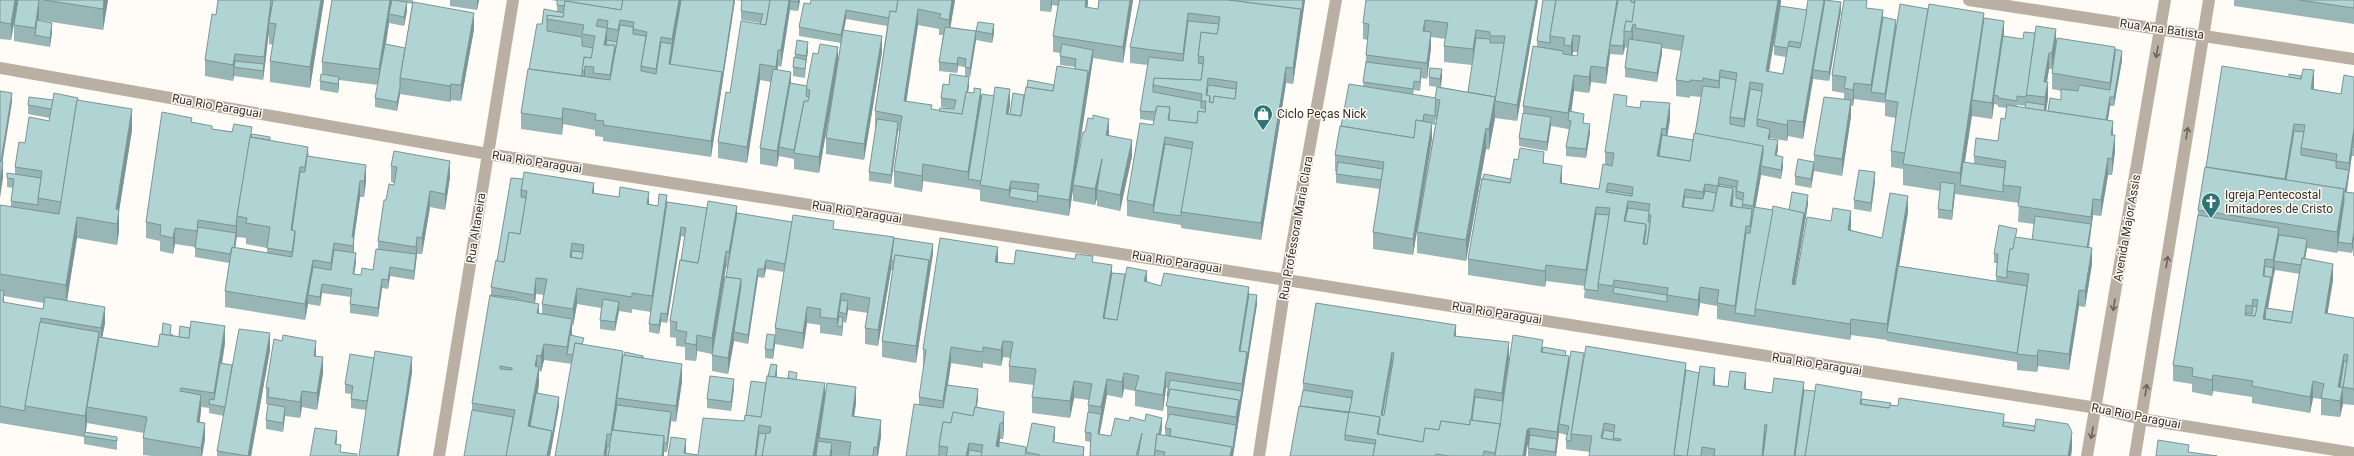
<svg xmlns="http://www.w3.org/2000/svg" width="2354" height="456" font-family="Roboto,sans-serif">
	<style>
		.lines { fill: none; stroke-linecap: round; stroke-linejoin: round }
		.minor { stroke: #baafa3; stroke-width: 12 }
		.wall { fill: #97b6b5; fill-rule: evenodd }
		.shaded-wall { fill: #7b9494 }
		.building { fill: #b0d4d3; stroke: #7b9494; fill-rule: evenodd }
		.oneway { stroke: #6c6359 }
		.labels { text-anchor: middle; stroke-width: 3; stroke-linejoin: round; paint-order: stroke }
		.street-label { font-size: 12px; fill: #383027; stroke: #fffbf6 }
		.poi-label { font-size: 12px; fill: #383027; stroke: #fffbf6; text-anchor: start }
	</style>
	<rect width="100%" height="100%" fill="#fffbf6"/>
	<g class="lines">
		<g class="minor">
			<polyline points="1969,0 2354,59"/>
			<polyline points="0,68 488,154 2097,408 2141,419 2354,453"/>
			<polyline points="439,456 513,0"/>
			<polyline points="1259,456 1286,279 1336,0"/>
			<polyline points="2087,456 2165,0"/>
			<polyline points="2135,456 2209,0"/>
		</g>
	</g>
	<g class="wall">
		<polygon points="0,0 18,0 11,40 0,39"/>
		<polygon points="18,0 108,0 103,30 39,20 39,19 38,21 52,32 50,47 14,41 14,25"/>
		<polygon points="218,0 324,0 310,88 270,82 270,61 273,45 269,44 269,31 263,80 234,76 233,81 205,76 205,60 216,15"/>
		<path d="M332 0H413V2L474 29 461 101 451 100 450 102 400 94 397 111 375 107V98L378 85 339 80 338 93 320 90V81L322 75V62ZM407 3 412 4 405 48 386 44 389 23 404 26 407 11Z"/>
		<polygon points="450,0 479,0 477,10 450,6"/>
		<polygon points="551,0 800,0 798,11 790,10 781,67 778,66 777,70 791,83 807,86 838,61 841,43 799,36 799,27 810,4 811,0 955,0 950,27 976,31 994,33 992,43 976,40 970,77 965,76 965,67 958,66 957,73 939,71 939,62 943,35 939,35 939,29 918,25 906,101 932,110 939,111 954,109 955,109 941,107 941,98 949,85 969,86 968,92 981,95 1010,105 1008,114 1010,114 1024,95 1054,85 1075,69 1075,67 1060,65 1060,53 1053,52 1053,36 1058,6 1052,5 1051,12 1040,11 1040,0 1088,0 1087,8 1098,9 1099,0 1133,0 1123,63 1093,58 1075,172 1109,135 1109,136 1132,156 1120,211 1097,206 1097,198 1095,205 1073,201 1073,188 1069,216 980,201 980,190 968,188 923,181 922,192 894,187 894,171 900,131 898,131 891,184 869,181 869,172 876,128 875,128 875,111 887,26 846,19 844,30 882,52 864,160 826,154 826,138 831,104 819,173 794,169 794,159 779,156 777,167 760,164 760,148 771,82 760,80 747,163 718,158 718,142 730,93 760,23 741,20 741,11 742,1 735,0 711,157 603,141 603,137 595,136 595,130 563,124 562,135 521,129 521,113 529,69 542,24 544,9 557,12 557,1"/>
		<polygon points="1140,0 1305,0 1293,84 1286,83 1261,240 1181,228 1181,225 1127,216 1127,200 1153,125 1154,121 1140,119 1140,111 1148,65 1130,63 1130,47"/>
		<path d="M1366 0H1538L1517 121 1495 118 1489 150 1486 149 1466 261 1417 253V232L1436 120 1435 119V125L1432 124V139L1413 255 1373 249V232L1380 189 1336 183V171H1335V155L1341 126 1363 86 1368 40 1363 39V23ZM1431 37 1445 39 1444 46V62L1472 65 1468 92 1441 87 1442 78 1429 77V86L1437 87 1436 98 1413 95 1414 90 1420 91 1421 78 1427 79 1431 48Z"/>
		<path d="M1543 0H1781L1769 72 1783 74 1786 57 1774 55V46L1807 10 1841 11 1829 81 1813 79 1803 139 1788 136 1787 141 1770 138V139L1778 149 1777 155 1783 166 1781 179 1761 175 1755 208 1773 210H1789L1808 204 1794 285H1795L1851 227V230L1882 238 1908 212 1899 266 1996 281 1997 263H1994V254L2017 238 2032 240 2034 224 2018 222 2019 203 1955 194 1952 220 1938 218V209L1940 191 1903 185V169L1891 167V151L1896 118 1885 116V100L1984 18 2004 36 2056 46 2052 69H2049L2047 82 2048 98 2046 111H2048L2061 100V91L2052 89V73L2115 49 2122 60 2114 106H2110L2108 120 2113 135 2115 151 2112 175H2108L2101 216 2093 215 2089 248 2092 264 2085 307 2079 306 2069 370 2038 366 2037 372 2017 370V362L1887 341V340L1851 335 1850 340 1717 319V306L1700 303 1698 316 1584 298 1585 286 1546 281 1545 287 1468 275V259L1511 179 1544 163 1562 182V183L1599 189 1605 164V152L1627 106 1670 119 1667 136 1693 140 1695 134 1701 97 1690 96V98L1676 96V80L1681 51 1662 48V53L1657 82 1625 77V68L1627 48 1625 47 1623 55 1610 54 1606 84 1591 82 1589 93 1574 91 1571 111 1584 123 1590 133 1586 158 1566 156V147L1569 130 1568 129 1551 126 1547 151 1519 146V138L1523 113V106L1537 47V41ZM1573 52H1577V56L1572 55ZM1994 104 1998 105V107L2007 108 2005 119 1998 141 1974 156V164L1965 162 1972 115V116L1992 119ZM2017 105 2026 106 2025 108 2017 107Z"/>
		<polygon points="2234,0 2354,0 2354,24 2234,6"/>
		<polygon points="1867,8 1883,17 1896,20 1885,103 1854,99 1853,106 1851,106 1851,116 1842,176 1814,171 1811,188 1795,185 1795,176 1814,162 1814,155 1844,99 1844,93 1832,91 1832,75"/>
		<polygon points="808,51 806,63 805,78 793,76 793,67 795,57 795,54"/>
		<path d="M2354 77V156H2352V154L2347 192 2354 240 2352 253 2338 251 2337 253 2307 248 2305 259 2333 280 2327 313 2354 318V405L2343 404 2340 417 2321 415V399L2313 398 2310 413 2252 403V397L2213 391 2212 396 2192 392V384L2173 381V365L2198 215V210L2206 167 2314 87 2313 89 2341 94ZM2275 270 2300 274 2293 312 2268 308Z"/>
		<path d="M53 100H78L132 130 119 210V231L117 245 77 238 67 301 105 323 102 337 158 347 171 334 173 336 225 343 222 364 232 365 270 350 251 456H217V451L224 416 209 413V408L201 407 200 422 205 439 202 456H152L143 455V438L144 433 87 423V422L86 432 117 437V450L84 444V437L0 423V207L11 206V201L13 188 7 187V178L15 174V167L25 143 49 121 50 118 28 114V105ZM4 296 44 303 43 309 4 303Z"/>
		<path d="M192 122 212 129 252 134 270 140 308 150 309 156 366 181 364 197H360L354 237V253L356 262 354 274 361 275 373 270 378 250V241L386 200 394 185V183L391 182V166L450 177 445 210 430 207 422 254H417L414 280 390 276 388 289 382 288 378 317 350 313V304L351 297 322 293 320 306 308 304 305 320 225 307V291L229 263 195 257V247L175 244 173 254 160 251V241L146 238V222ZM237 236V237L246 238V244L267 248V253L235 248Z"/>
		<path d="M511 178 594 193 658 206 667 202 834 229 894 244 933 253 916 363 882 357V341L893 270H891L878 346 865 344V328L868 313 848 310 846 323 843 322 842 336 820 333V325L807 323 803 349 775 344 773 359 765 358V349L775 335V328L784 272 766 269 764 278 758 277 748 344 734 341 728 374 712 371V355L728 268 726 267 712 354 697 351 696 361 685 360V347L676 346V338L670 337V321L685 237 681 236 667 323 661 322 659 334 649 332V324L651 312 632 309V313L619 311 615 331 600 329V320L601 308 577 304 573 326 572 325V335L584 345 623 355 643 359 682 381 676 422 671 421 667 452 555 456 572 364 544 360 541 372 539 371V383L538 393 559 406 550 456 472 410V403L491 296V287L497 261ZM536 294 544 295 542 304V314L539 313 535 303Z"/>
		<polygon points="1875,181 1871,212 1854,209 1854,200"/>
		<polygon points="2354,241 2354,256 2353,256 2353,247"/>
		<path d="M1075 259 1093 262 1112 273 1161 286 1249 294 1257 304 1233 456H1090L1091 442 1085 441V432L1088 412V405L1089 400 1074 398 1070 418 1032 413V397L1034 385 1009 382V366L1010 358 1003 357 1001 366 983 363V368L951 363 948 385 978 398 977 407 1004 412V428L1003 439H1000L999 442 1026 456H906L919 404V397L924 366 923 365V349L998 262 1014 264ZM1166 388 1168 389 1167 396V423L1165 428V436L1161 435 1162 427 1111 436 1099 435 1107 395 1122 398 1124 389 1135 391V406L1163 411Z"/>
		<polygon points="1316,303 1456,336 1509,358 1503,401 1543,347 1566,356 1569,363 1686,371 1715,385 1772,393 1804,390 1862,399 1891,405 2004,422 2072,448 2071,456 1589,456 1590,452 1566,449 1566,440 1567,435 1559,433 1556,456 1528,456 1528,445 1527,446 1526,456 1290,456 1300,406 1303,390 1303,383"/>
		<polygon points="316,356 323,373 317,410 302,407 300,418 285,416 283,432 266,429 266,420 268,408 268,404 266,404 266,388"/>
		<polygon points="374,358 412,373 366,410 351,408 351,394 345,393 345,384"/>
		<polygon points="777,374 776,377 797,380 825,397 856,403 854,416 881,436 878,456 832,456 819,441 819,438 816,456 668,456 686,453 698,455 744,421 746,415 766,383 768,376"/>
		<polygon points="734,388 731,411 707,408 707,399"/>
		<polygon points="1055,436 1054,442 1084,447 1084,456 1026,456 1026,452"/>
	</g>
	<g class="shaded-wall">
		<polygon points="15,0 18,0 11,40 11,24"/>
		<polygon points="104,0 108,0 103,30 103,9"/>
		<polygon points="271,0 271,16 269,23 269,31 264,73 264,57"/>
		<polygon points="321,0 324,0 310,88 310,67"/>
		<polygon points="390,0 392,0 389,14 389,23 379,85 379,69"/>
		<polygon points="477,0 479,0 477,10"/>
		<polygon points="679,0 682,0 669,81 669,64 672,44 672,39"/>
		<polygon points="734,0 735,0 711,157 711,141 722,72"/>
		<polygon points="789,0 790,0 790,9 781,67 781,50"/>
		<polygon points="798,0 800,0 798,11"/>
		<polygon points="952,0 955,0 949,36 949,20"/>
		<polygon points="1051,0 1052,0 1052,5 1051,12"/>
		<polygon points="1086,0 1088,0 1088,3 1085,23 1085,7"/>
		<polygon points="1130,0 1133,0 1123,63 1123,47"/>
		<polygon points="1303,0 1305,0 1293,84 1293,68 1301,9"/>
		<polygon points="1536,0 1538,0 1517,121 1517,105"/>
		<polygon points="1617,0 1619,0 1610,45 1610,54 1606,84 1606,68"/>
		<polygon points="1778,0 1781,0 1781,2 1766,87 1766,71"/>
		<polygon points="1824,0 1825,0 1813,70 1813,79 1803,139 1803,122"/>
		<polygon points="407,2 407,11 404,26 404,17"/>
		<polygon points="1841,2 1841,11 1829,81 1829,72"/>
		<polygon points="39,3 39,19 36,36 35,35 35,44 35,28"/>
		<polygon points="918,9 918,25 904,117 904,101"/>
		<polygon points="846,10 846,19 841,44 841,35"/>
		<polygon points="1883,10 1883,26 1871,92 1871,85"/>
		<polygon points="474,13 474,29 461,101 461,85"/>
		<polygon points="1188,13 1188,30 1183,70 1183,54"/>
		<polygon points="1984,13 1984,34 1972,100 1972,115 1961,185 1960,185 1960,173"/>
		<polygon points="620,20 620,41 610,96 610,75 615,45 618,42 618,30"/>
		<polygon points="1425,20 1425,36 1423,31"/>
		<polygon points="1896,20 1896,28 1885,103 1885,94"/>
		<polygon points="2004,21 2004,37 1994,95 1994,104 1992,119 1992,103"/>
		<polygon points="52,23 52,32 50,47 50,38"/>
		<polygon points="994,24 994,33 992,43 992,34"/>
		<polygon points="1633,24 1633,41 1631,49 1632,29"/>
		<polygon points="607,28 607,49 604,45"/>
		<polygon points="2056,29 2056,46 2052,69 2052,53"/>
		<polygon points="1476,30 1476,47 1473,65 1473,49"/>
		<polygon points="976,31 976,40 970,77 970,68"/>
		<polygon points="1431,32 1431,48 1427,79 1427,63"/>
		<polygon points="1573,35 1573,52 1571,62 1571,46"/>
		<polygon points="882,36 882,52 864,160 864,144"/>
		<polygon points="661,37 661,58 656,90 656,69"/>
		<polygon points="1624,39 1625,47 1623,55 1623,46"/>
		<polygon points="808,42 808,51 806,63 805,78 806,56"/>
		<polygon points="1662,44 1662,53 1657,82 1657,73"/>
		<polygon points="838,47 838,63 819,173 819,157"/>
		<polygon points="2115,47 2115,63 2110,98 2110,106 2105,136 2105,127 2110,97 2110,83"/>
		<polygon points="778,50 778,66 776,83 776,67"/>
		<polygon points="1093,50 1093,59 1069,216 1069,200 1088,71"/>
		<polygon points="2122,51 2122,60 2114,106 2114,97"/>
		<polygon points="2049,53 2049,69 2044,98 2044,82"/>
		<polygon points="235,54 235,67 234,67 234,76 233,81 233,65"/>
		<polygon points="958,57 958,66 957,73 957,64"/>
		<polygon points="264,64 264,73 263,80 263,71"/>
		<polygon points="760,64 760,80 747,163 747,147"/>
		<polygon points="585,66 585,84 584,84 584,72"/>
		<polygon points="1591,66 1591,82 1589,93 1589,77"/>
		<polygon points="1286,67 1286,83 1261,240 1261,223"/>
		<polygon points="1421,69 1421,78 1420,91 1420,82"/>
		<polygon points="1442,69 1442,78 1440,88 1440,79"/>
		<polygon points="1720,70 1720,86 1719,97 1719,81"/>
		<polygon points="2314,70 2314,87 2311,105 2311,89"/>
		<polygon points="791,72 791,88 779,147 779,156 777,167 777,151"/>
		<polygon points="1574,75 1574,91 1570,121 1568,120 1568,113"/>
		<polygon points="339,77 339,86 338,93 338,84"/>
		<polygon points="969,77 969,86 962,130 962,121"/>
		<polygon points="1750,82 1750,98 1744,135 1744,119"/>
		<polygon points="2048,82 2048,98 2044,126 2045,97"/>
		<polygon points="1854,83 1854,99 1853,106 1853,90"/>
		<polygon points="451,84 451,100 450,102 450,86"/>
		<polygon points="400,88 400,94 397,111 397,102"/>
		<polygon points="981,89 981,106 968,179 968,172"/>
		<polygon points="1010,89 1010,105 1006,130 1006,114"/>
		<polygon points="12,93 12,102 0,177 0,168"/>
		<polygon points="1495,97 1495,118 1489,150 1489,129"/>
		<polygon points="1851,100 1851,116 1842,176 1842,159"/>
		<polygon points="1670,103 1670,119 1666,145 1666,129"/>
		<polygon points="563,108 563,124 562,135 562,119"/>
		<polygon points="132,109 132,130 117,224 116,209"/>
		<polygon points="1551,117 1551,126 1547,151 1547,142"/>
		<polygon points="1109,119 1109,135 1106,151 1106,135"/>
		<polygon points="1788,120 1788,136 1787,141 1787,125"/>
		<polygon points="2113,121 2113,137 2111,135"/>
		<polygon points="898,122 898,131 891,184 891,175"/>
		<polygon points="1432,123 1432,139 1413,255 1413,239"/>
		<polygon points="1590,124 1590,133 1586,158 1586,149"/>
		<polygon points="2294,124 2294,140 2286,191 2284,184"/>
		<polygon points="1486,128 1486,149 1466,261 1466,240"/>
		<polygon points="1662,128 1662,144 1659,163 1657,156"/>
		<polygon points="2354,128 2354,144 2352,147 2352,154 2345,201 2345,192 2349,170 2349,163"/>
		<polygon points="1770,129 1770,138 1768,148 1768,139"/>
		<polygon points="2115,135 2115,151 2112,175 2112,159"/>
		<polygon points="1165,137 1165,153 1153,212 1153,205"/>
		<polygon points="1132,140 1132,156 1120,211 1120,195"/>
		<polygon points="1778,140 1778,149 1775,164 1775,155"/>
		<polygon points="1763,146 1763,162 1761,166 1761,175 1753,222 1753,206"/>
		<polygon points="1544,152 1544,168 1543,163"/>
		<polygon points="1783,157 1783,166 1781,179 1781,170"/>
		<polygon points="2108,158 2108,175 2101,216 2101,200"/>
		<polygon points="1102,159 1097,190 1097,198 1095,205 1095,189"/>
		<polygon points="450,161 450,177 445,210 445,194"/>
		<polygon points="3,162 3,178 0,198 0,182"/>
		<polygon points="1814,162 1814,171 1811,188 1811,179"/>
		<polygon points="923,164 923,181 922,192 922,176"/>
		<polygon points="366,165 366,181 364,197 364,181"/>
		<polygon points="1562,166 1562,182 1560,199 1560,183"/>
		<polygon points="300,167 300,188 293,235 291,230"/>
		<polygon points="1875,172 1875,181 1871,212 1871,203"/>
		<polygon points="360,181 360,197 353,246 352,237"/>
		<polygon points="1011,181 1011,198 1009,197 1009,190"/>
		<polygon points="594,183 594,200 592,193"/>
		<polygon points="1705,184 1705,200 1703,208 1703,192"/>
		<polygon points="1955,184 1955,193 1952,220 1952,211"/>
		<polygon points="1733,188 1733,205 1732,213 1730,206"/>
		<polygon points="1685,189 1685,205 1683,215 1682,207"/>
		<polygon points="2344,189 2344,210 2338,242 2337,253 2337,232"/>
		<polygon points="430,191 430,207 422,254 422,238"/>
		<polygon points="649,192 649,208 647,204"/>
		<polygon points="667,195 667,211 652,312 652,296"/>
		<polygon points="1808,195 1808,204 1792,300 1792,284 1804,213"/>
		<polygon points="1908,196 1908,212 1888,332 1887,332 1887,324"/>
		<polygon points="2093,199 2093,215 2086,264 2086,255 2091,224 2091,217"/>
		<polygon points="1628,201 1628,217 1626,228 1624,221"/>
		<polygon points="737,206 737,222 729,268 729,252"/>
		<polygon points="1596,207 1596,223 1586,286 1586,270"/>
		<polygon points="1752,209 1752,225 1750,242 1750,226"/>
		<polygon points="119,210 119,231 117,245 117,224"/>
		<polygon points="1851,211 1851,227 1848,246 1848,230"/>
		<polygon points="77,217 77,238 66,306 66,285"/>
		<polygon points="237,220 237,236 236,242 236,226"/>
		<polygon points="1646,224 1646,240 1645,251 1643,244"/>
		<polygon points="1746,226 1746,242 1735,313 1735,306"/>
		<polygon points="681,227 681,236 667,323 667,314"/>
		<polygon points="175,228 175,244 173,254 173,238"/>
		<polygon points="2279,228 2279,244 2274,261 2275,270 2273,277 2273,260"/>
		<polygon points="2354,231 2354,240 2352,253 2352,244"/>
		<polygon points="236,233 236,242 233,264 233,255"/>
		<polygon points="354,237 354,253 353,262 353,246"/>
		<polygon points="417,237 417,254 414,280 414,271 416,254 416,247"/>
		<polygon points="894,237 894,253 891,261 891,270 878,346 878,330"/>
		<polygon points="2307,239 2307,248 2302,274 2302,265"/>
		<polygon points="334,243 334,259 331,279 331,263"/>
		<polygon points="933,244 933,253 916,363 916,346 929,260"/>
		<polygon points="998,247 998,263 995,262"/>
		<polygon points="2092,248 2092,264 2085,307 2085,291"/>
		<polygon points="726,251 726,267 712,354 712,338"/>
		<polygon points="356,253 356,262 353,283 353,274"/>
		<polygon points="2265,259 2265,275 2264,283 2263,276"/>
		<polygon points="313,260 313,276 308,295 308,304 305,320 305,304"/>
		<polygon points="766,260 766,269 764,278 764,269"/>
		<polygon points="2333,264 2333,280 2325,329 2325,313"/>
		<polygon points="1112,265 1112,282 1105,325 1103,318"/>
		<polygon points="1546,265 1546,281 1545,287 1545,271"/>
		<polygon points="390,267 390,276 388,289 388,280"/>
		<polygon points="2273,268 2273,277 2265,326 2263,319 2271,277"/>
		<polygon points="758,269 758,277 748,344 748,335"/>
		<polygon points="1147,271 1147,287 1144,281"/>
		<polygon points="536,278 536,294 534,311 534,295"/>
		<polygon points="382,279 382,288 378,317 378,308"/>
		<polygon points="741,279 741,295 734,332 734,341 728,374 728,358"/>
		<polygon points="322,284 322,293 320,306 320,297"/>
		<polygon points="1249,287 1249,303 1241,358 1239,351"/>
		<polygon points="1700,287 1700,303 1698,316 1698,300"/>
		<polygon points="577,288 577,304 573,326 573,309"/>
		<polygon points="2079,290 2079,306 2069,370 2069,354"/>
		<polygon points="4,291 4,307 3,302"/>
		<polygon points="841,293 841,309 839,312 839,321 837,326 837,335 837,319"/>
		<polygon points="1257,295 1257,304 1233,456 1230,456 1236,425 1236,417 1239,400 1242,391 1242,384 1247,352"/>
		<polygon points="848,301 848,310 846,323 846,314"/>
		<polygon points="619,302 619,311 615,331 615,322"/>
		<polygon points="539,304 539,320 537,313"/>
		<polygon points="105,307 105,323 101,344 101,328"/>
		<polygon points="807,307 807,323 803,349 803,333"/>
		<polygon points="661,313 661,322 659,334 659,325"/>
		<polygon points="843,317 843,326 842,336 842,327"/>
		<polygon points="572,319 572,335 568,355 567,354 567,347"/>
		<polygon points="1851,319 1851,335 1850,340 1850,324"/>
		<polygon points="1456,325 1456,341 1454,336"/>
		<polygon points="225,326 225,343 215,405 214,405 214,393"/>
		<polygon points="99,332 99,353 87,407 87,422 85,437 85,416"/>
		<polygon points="270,333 270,350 251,456 248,456"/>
		<polygon points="697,335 697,351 696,361 696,345"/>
		<polygon points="775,335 775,344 773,359 773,350"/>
		<polygon points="316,341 316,357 314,356"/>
		<polygon points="1003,341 1003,357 1001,366 1001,350"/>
		<polygon points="1509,342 1509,358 1502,409 1502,393"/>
		<polygon points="544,344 544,360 541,372 541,356"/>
		<polygon points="951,347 951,363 943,417 943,401"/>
		<polygon points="2038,350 2038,366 2037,372 2037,356"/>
		<polygon points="623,351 623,372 617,398 617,412 611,446 611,434"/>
		<polygon points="1392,352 1392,369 1382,422 1381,415"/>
		<polygon points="2344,354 2344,370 2340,394 2338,387"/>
		<polygon points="537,355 537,371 535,366"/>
		<polygon points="1569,356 1569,372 1559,424 1559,433 1556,456 1555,456 1557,439 1557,432"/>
		<polygon points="323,357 323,373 317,410 317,393"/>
		<polygon points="412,357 412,373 399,456 397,456"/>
		<polygon points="1686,363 1686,379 1676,456 1674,456"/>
		<polygon points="682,364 682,381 676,422 676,406"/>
		<polygon points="777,365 777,374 774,392 774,383"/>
		<polygon points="539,367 539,383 530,434 528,426"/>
		<polygon points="1715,368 1715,384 1713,401 1713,385"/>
		<polygon points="1166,372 1166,388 1163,411 1163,395"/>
		<polygon points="1124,373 1124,389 1122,398 1122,382"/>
		<polygon points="1746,373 1746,389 1744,389"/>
		<polygon points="2213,375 2213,391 2212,396 2212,380"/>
		<polygon points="734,379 734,388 731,411 731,402"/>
		<polygon points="1107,379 1107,395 1098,443 1098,434 1101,414 1101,407"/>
		<polygon points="1074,381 1074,398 1070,418 1070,401"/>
		<polygon points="2313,381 2313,398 2310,413 2310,397"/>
		<polygon points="1804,382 1804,399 1797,456 1794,456"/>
		<polygon points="825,383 825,399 816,456 813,456"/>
		<polygon points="856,387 856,403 852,432 852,416"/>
		<polygon points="2343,387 2343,404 2340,417 2340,401"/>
		<polygon points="978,389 978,398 973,432 973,423"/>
		<polygon points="1475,389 1475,406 1470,430"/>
		<polygon points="302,391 302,407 300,418 300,402"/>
		<polygon points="201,395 201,411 197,438 197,422"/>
		<polygon points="559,397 559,406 550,456 547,456"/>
		<polygon points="285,407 285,416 283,432 283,423"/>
		<polygon points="671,412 671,421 667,452 667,443"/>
		<polygon points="1004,412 1004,428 1003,439 1003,423"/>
		<polygon points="1162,418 1162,427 1158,450 1156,450"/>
		<polygon points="881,420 881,436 878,456 877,456 877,448"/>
		<polygon points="205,423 205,439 202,456 201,456 201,448"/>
		<polygon points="1000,423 1000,439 997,456 996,446"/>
		<polygon points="1765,424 1765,440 1763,456 1762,456"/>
		<polygon points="759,425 759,442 757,456 755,456"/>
		<polygon points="1055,427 1055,436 1053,451 1053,442"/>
		<polygon points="1530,428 1530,444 1527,446 1526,456 1523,456 1527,430"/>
		<polygon points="337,431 337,440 335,453 335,444"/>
		<polygon points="2072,432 2072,448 2071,456 2068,456"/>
		<polygon points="607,434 607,456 604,456"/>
		<polygon points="664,436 664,456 662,456"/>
		<polygon points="686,439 686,455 684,453"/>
		<polygon points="832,443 832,456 830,456"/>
		<polygon points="969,443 969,456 966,456"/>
	</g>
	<g class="building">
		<polygon points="0,0 15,0 11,24 0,22"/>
		<polygon points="18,0 39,0 35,28 14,25"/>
		<polygon points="44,0 104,0 103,9"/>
		<polygon points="218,0 271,0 264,57 235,54 233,65 205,60 212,14 216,15"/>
		<polygon points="273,0 321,0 310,67 270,61 276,24 269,23"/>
		<polygon points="332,0 390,0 379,69 322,62"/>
		<polygon points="392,0 407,2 404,17 389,14"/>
		<polygon points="557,0 623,0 621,10 565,1 565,6 557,5"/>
		<polygon points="623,0 679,0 672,39 661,37 656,69 641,66 647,32 633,29 634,22 620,20 618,30 607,28 608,21 598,19 596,26 607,28 604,45 615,45 610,75 593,73 594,67 585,66 584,72 582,71 584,57 591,58 595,36 582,34 584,25 547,19 547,15 563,17 565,1 621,10"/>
		<polygon points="681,0 734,0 722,79 722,72 670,65"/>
		<polygon points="742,0 770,0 766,25 760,24 763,14 741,11"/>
		<polygon points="770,0 789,0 781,50 778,50 776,67 760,64 747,147 718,142 726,92 730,93 741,21 766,25"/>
		<polygon points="790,0 798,0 798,2 790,1"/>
		<polygon points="811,0 898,0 896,12 890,11 889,18 846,10 841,35 799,27 804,3 810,4"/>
		<polygon points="898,0 952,0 949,20 939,18 941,14 918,9 904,101 932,105 931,109 962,114 966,92 974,93 974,88 981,89 968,172 923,164 922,176 894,171 902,116 875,111 890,11 896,12"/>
		<polygon points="1059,0 1086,0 1085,7 1098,9 1099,0 1130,0 1123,47 1053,36"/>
		<path d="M1140 0H1229L1301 9 1293 68 1286 67 1261 223 1181 212 1193 142 1165 137 1153 205 1127 200 1140 123 1153 125 1157 106 1170 107 1168 120 1197 123 1198 111 1205 112 1206 101H1201L1202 94 1153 85 1154 78 1201 80 1204 57 1198 56 1201 32 1217 34 1220 17 1188 13 1183 54 1130 47ZM1208 78 1237 82 1235 99 1214 96 1213 103 1209 102 1210 96 1206 95Z"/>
		<polygon points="1229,0 1303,0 1301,17 1301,9"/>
		<polygon points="1366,0 1536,0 1517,105 1495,101 1505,36 1490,36 1490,32 1476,30 1473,49 1444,46 1448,23 1425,20 1423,31 1431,32 1427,63 1366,55 1369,24 1363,23"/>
		<polygon points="1543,0 1556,0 1550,36 1550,43 1537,41"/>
		<polygon points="1556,0 1617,0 1606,68 1591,66 1589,77 1574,75 1568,113 1523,106 1533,46 1563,51 1563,54 1577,56 1580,36 1573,35 1571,46 1564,45 1565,38 1550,36"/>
		<polygon points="1618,0 1631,0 1631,2 1635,3 1632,22 1626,21 1624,31 1624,39 1623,46 1610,45"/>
		<polygon points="1635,0 1778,0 1766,71 1783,74 1788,46 1800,48 1808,0 1824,0 1803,122 1788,120 1787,125 1757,119 1763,84 1750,82 1744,119 1730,117 1737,73 1720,70 1719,81 1703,78 1703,81 1690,80 1690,82 1676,80 1684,36 1635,28 1636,25 1633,24 1631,32 1624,31 1626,21 1632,22"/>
		<polygon points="1825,0 1841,2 1829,72 1813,70"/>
		<polygon points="1844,0 1867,0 1866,8 1883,10 1871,85 1854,83 1853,90 1844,88 1846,77 1832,75"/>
		<polygon points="2299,0 2354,0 2354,8"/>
		<polygon points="413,2 474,13 461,85 451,84 450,86 400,78"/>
		<polygon points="1900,4 1928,9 1905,153 1891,151 1898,102 1885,100"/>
		<polygon points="1929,4 1984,13 1960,173 1903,164"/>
		<polygon points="1780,6 1807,10 1801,43 1789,41 1788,46 1787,48 1774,46"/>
		<polygon points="544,9 564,13 563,17 547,15 547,31 582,37 582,46 593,48 591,58 584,57 582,71 582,76 529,69 537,24 542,24"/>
		<polygon points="1883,17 1896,20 1885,94 1871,92"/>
		<polygon points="1984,18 2004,21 1992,103 1972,100"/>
		<polygon points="37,20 52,23 50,38 35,35"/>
		<polygon points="1188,21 1219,24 1217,34 1201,32 1198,56 1199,56 1198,63 1203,64 1201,80 1154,78 1153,85 1153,92 1201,101 1201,108 1205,108 1205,112 1198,111 1197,123 1169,120 1170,107 1157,106 1155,112 1140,111 1149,57 1183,61"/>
		<polygon points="978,22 994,24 992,34 976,31 970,68 965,67 966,59 958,57 957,64 939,62 945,27 976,31"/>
		<polygon points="620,25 633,27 633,34 646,36 641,66 641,71 656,74 661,42 672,44 669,64 722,72 711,141 603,125 604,121 595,120 596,114 563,108 562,119 521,113 528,69 610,80"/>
		<polygon points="2036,26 2056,29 2052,53 2049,53 2044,82 2048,82 2045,97 2026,95"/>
		<polygon points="843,30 882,36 864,144 826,138"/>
		<polygon points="2024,32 2035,33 2026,97 2017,96 2017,101 1998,98 1998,96 1994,95 2003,36 2023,39"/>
		<polygon points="1476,38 1490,39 1490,43 1504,43 1495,101 1495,97 1468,92"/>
		<polygon points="2057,38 2115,47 2110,83 2052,73"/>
		<polygon points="1629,39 1662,44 1657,73 1625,68"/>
		<polygon points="607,40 617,42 615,52 615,45 606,45"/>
		<polygon points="797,40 808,42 806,56 795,54"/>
		<polygon points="385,44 405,48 400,78 400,88 397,102 375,98"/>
		<polygon points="820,44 838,47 819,157 794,153 804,101 808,101 810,90 806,89 813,53 818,54"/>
		<polygon points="1062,44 1093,50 1088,78 1088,71 1075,69 1076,59 1060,56"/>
		<polygon points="2115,49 2122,51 2114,97 2110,97 2106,120 2048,111 2050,98 2061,100 2061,89 2078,91 2079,85 2110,90 2115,54"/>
		<polygon points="794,57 806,60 805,69 793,67"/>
		<polygon points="235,61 264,64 263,71 234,67"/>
		<polygon points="1366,62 1421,69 1420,82 1414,81 1413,89 1363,82"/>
		<polygon points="1057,66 1088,71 1069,200 1037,195 1039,184 1011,181 1009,190 980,185 995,87 1010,89 1006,114 1021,116 1026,87 1053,91"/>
		<polygon points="2222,66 2301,79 2303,69 2314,70 2311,89 2341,94 2344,75 2354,77 2354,128 2349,163 2336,161 2337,154 2301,148 2305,125 2294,124 2285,179 2206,167"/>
		<polygon points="1430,68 1442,69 1440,79 1429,77"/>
		<polygon points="773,69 791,72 777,151 760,148"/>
		<polygon points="321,74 339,77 338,84 320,81"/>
		<polygon points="950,74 969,77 967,92 966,92 962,114 939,111 940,108 954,109 956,100 941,98 943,84 949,85"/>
		<polygon points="2289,74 2301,76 2301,79 2289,77"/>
		<polygon points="1720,77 1736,80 1730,117 1730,124 1744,127 1750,89 1762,91 1757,119 1757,126 1770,129 1768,139 1778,140 1775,155 1783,157 1781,170 1761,166 1763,153 1763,146 1695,134 1703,86 1719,88"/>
		<polygon points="1028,80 1054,85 1053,91 1027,87"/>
		<polygon points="790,83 807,86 806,96 809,97 808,101 804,101 794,150 779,147"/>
		<polygon points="1349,84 1436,98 1435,111 1435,116 1424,114 1423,121 1416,120 1414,138 1341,126"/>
		<polygon points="1208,85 1236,89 1235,99 1214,96 1213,103 1210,102 1210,96 1207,95"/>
		<polygon points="1437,87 1495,97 1489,129 1486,128 1466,240 1417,232 1440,100 1435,99"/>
		<polygon points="0,91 12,93 1,161 0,161"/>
		<polygon points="54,93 78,98 78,100 77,100 61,202 38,198 42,171 15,167 19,142 25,143 29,117 49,121"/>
		<polygon points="1013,93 1024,95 1021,116 1010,114"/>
		<polygon points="982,94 994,96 981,181 968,179"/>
		<path d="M1614 94 1627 96 1626 106 1640 108 1641 101 1670 103 1666 129 1662 128 1657 156 1690 161 1694 133 1763 146 1753 206 1742 204 1744 193 1736 191 1738 181 1719 177 1718 186 1733 188 1730 206 1752 209 1750 226H1746L1735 306 1717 303 1719 290 1700 287 1698 300 1667 295 1668 288 1614 280 1613 286 1598 284 1610 208 1596 207 1586 270 1546 265 1545 271 1468 259 1482 178 1510 183 1514 159 1518 160 1520 148 1544 152 1543 163 1562 166 1560 183 1599 189 1603 164 1612 166 1614 153 1605 152ZM1608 183 1633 187 1632 196 1606 192ZM1705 184 1718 186 1713 211 1682 207 1685 189 1703 192ZM1628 201 1650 204 1648 215H1651L1647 244H1643L1646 224 1624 221Z"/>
		<polygon points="29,97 53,100 51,109 28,105"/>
		<polygon points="1824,97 1851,100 1842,159 1814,155"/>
		<polygon points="77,100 132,109 116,209 119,210 117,224 77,217 66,285 0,274 0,205 59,214"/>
		<polygon points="2026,102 2045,105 2044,111 2025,108"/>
		<polygon points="2007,105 2113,121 2111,135 2115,135 2112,159 2108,158 2101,200 2093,199 2091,217 2018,206 2021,187 2003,185 2006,161 1974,156 1976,138 1998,141 2001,118 2005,119"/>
		<polygon points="1569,111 1584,114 1583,123 1590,124 1586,149 1566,147 1571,121 1568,120"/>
		<polygon points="162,112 192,118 191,122 212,126 212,129 232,132 234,124 252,127 237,216 236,226 198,220 197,231 175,228 173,238 160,235 161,225 146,222"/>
		<polygon points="1523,113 1551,117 1547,142 1519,138"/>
		<polygon points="1093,115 1109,119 1106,135 1132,140 1120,195 1097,190 1102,159 1095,189 1073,185 1083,132 1085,132 1088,118 1093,119"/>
		<polygon points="877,119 898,122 891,175 869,172"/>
		<polygon points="1416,120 1432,123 1413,239 1373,232 1384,162 1335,155 1340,126 1414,138"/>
		<polygon points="2294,131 2304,132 2301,148 2301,155 2336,161 2336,168 2349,170 2345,192 2354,193 2354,231 2352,244 2338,242 2344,201 2344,189 2286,180"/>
		<polygon points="252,134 270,137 270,140 251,137"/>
		<polygon points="1662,135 1693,140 1690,161 1659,156"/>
		<polygon points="2354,136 2354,147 2352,147"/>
		<polygon points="250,137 308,147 305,167 300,167 291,230 295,231 292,252 267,248 270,227 246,223 247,218 237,216"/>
		<polygon points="1165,144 1192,149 1181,212 1181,216 1153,212"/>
		<polygon points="394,151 450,161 445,194 430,191 422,238 417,237 416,247 378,241 384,200 386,200 389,184 394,185 397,167 391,166"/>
		<polygon points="307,156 366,165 364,181 360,181 352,237 354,237 353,246 334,243 331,263 313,260 305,304 225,291 232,247 292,257 295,236 295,231 292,230 300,172 305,172"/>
		<polygon points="1798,159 1814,162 1811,179 1795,176"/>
		<polygon points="0,161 3,162 0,182"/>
		<polygon points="1338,162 1383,169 1381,180 1336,174"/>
		<polygon points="1963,162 2005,168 2003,185 2003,192 1960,185"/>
		<polygon points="2205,167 2344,189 2337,232 2198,210"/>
		<polygon points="1859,170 1875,172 1871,203 1854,200"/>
		<path d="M524 172 594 183 592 193 619 197 620 187 649 192 647 204 658 206 659 194 667 195 652 296 632 293V297L577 288 573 309 542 304 547 279 536 278 534 295 491 287 496 260 504 262 509 232 520 234 527 191 521 190ZM572 243 584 245 582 259 570 257Z"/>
		<polygon points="7,173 41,178 38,198 38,205 11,201 14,179 7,178"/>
		<polygon points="1484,174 1511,179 1510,183 1483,179"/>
		<polygon points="511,178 523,179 521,190 521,197 526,198 520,234 509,232 504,262 497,261"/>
		<polygon points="1941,182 1955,184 1952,211 1938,209"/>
		<polygon points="1719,184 1736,187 1736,198 1743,200 1742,208 1732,206 1733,196 1733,188 1719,186"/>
		<polygon points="1011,188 1038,192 1037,202 1009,197"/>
		<polygon points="1608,190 1632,194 1632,196 1607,192"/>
		<polygon points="1705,191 1716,193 1713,211 1683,207 1685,197 1703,199"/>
		<polygon points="1792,192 1808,195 1804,221 1804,213 1789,210"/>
		<polygon points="1890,193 1908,196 1887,324 1851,319 1850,324 1755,309 1773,206 1804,213 1792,284 1795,285 1807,217 1831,221 1833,208 1851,211 1848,230 1882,238"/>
		<polygon points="708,201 737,206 729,252 726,251 712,338 697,335 696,345 685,343 687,332 676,330 677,322 670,321 680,260 698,263"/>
		<polygon points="667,202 707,208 698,263 681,260 686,228 681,227 667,314 661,313 659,325 649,324"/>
		<polygon points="1754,207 1773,210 1755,309 1755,316 1735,313 1746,233 1750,233"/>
		<polygon points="1628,208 1649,211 1648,222 1650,222 1647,244 1644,244 1646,231 1646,224 1625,221"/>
		<polygon points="737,213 792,222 785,264 766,260 764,269 758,269 748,335 734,332 741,286 741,279 726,277"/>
		<polygon points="1596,214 1609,215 1598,284 1598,291 1584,289"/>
		<polygon points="793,215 834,221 833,229 894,237 878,330 865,328 870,298 841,293 837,319 820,317 821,309 807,307 803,333 775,328"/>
		<path d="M2198 215 2279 228 2273 260 2265 259 2263 276 2271 277 2263 319 2291 323 2302 258 2333 264 2325 313 2354 318V389L2343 387 2340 401 2321 398 2324 384 2313 381 2310 397 2252 386 2253 381 2213 375 2212 380 2192 376 2193 368 2173 365ZM2253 299 2258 300 2255 316 2245 315 2246 305 2252 306ZM2344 354 2348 355 2343 387H2338Z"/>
		<polygon points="2035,216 2091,224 2087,248 2032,240"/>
		<polygon points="1999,225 2017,229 2013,249 2010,249 2007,271 2007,278 1996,276 1998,254 1994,254"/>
		<polygon points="198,227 236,233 234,248 232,247 230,254 195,248"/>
		<polygon points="2279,235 2307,239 2304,258 2302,258 2301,265 2274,261"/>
		<polygon points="2015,237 2092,248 2085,291 2079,290 2069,354 2038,350 2037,356 2017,354 2029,274 2007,271 2010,249 2013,249"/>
		<polygon points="894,238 933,244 929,267 929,260 895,255 894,261 891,261"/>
		<polygon points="940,238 998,247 995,262 1014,264 1016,250 1075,259 1076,254 1093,256 1092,262 1112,265 1103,318 1117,320 1127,267 1147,271 1144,281 1161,286 1164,273 1249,287 1239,351 1247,352 1242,384 1166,372 1163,395 1135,390 1139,376 1124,373 1122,382 1107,379 1101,407 1088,405 1092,384 1074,381 1070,401 1032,397 1036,369 1009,366 1013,342 1003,341 1001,350 983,347 983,352 951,347 943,401 919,397 926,350 923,349"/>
		<polygon points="376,249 416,254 414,271 390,267 388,280 382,279 378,308 350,304 352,289 322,284 320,297 308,295 313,267 331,270 334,250 356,253 353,274 361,275 362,268 373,270"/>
		<polygon points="572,251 583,252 582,259 571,257"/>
		<polygon points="895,255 929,260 916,346 882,341"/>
		<polygon points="1898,266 2027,286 2017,353 1887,332"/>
		<polygon points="2265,266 2273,268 2271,284 2271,277 2264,276"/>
		<polygon points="1112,273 1125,274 1117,320 1104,318"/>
		<polygon points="725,277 741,279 728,358 712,355"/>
		<polygon points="1614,287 1667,295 1667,302 1613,293"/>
		<polygon points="0,290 4,291 3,302 43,309 45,297 105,307 101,328 41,318 25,406 25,411 0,406"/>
		<polygon points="1249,294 1257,295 1247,359 1247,352 1240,351"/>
		<path d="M490 295 539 304 537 313 572 319 567 347 544 344 541 356 537 355 535 366 539 367 528 426 552 431 547 456H506L515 410 472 403ZM500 366 512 368V370L500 369Z"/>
		<polygon points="491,295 517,298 516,300 491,296"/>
		<polygon points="603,299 619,302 615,322 600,320"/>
		<polygon points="841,300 848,301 846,314 839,312"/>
		<path d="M1316 303 1456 325 1454 336 1509 342 1502 393 1475 389 1471 420H1470V425L1441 421 1439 430 1425 428 1423 442 1378 434 1380 421V417L1349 412 1353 391 1303 383ZM1392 352 1394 353 1384 415H1381Z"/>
		<polygon points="2253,306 2257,307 2255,316 2246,315 2246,313 2252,314"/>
		<polygon points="2266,308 2293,312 2291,323 2265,319"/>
		<polygon points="839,317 843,317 842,327 837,326"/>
		<polygon points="191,321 225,326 214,393 181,388 180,391 201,395 197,422 205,423 201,448 143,438 147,417 87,407 99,337 158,347 160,334 189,338"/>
		<polygon points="40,322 99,332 85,416 25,406"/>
		<polygon points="163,323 171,325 170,334 173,335 173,336 162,334"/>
		<polygon points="180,326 190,328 189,338 179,337"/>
		<polygon points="239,329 270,333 248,456 217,451"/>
		<polygon points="767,334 775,335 773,350 765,349"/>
		<polygon points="283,335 316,341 314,356 323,357 317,393 302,391 300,402 268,397 269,388 266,388 274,339 282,341"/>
		<polygon points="570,335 584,338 582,344 575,343 573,355 567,354"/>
		<polygon points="1513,335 1543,340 1541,352 1569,356 1557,432 1530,428 1527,430 1523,456 1495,456"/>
		<polygon points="575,343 623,351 611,434 607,434 604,456 555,456"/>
		<path d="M1586 346 1686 363 1674 454 1684 456H1589L1592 436 1571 434ZM1604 423 1615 425 1613 438 1621 439 1620 441 1601 438Z"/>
		<polygon points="1543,347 1566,351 1565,356 1542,352"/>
		<polygon points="375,351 412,357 397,456 359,456"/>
		<polygon points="1571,351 1584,353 1571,434 1571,441 1566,440 1569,426 1559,424"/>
		<polygon points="625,352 643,356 643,358 624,356"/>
		<polygon points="350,354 374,358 367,401 351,399 353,386 345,384"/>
		<polygon points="623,355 682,364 676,406 617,398"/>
		<polygon points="1392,360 1393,360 1384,415 1382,415"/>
		<polygon points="2344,361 2347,361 2343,387 2340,387"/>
		<polygon points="220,363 232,365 225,407 209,404 210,399 214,400"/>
		<polygon points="771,364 777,365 775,377 768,376"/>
		<polygon points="1700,366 1715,368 1713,385 1728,387 1730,371 1746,373 1744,389 1772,393 1774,378 1804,382 1794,456 1763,456 1767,425 1765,424 1762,456 1714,456 1715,449 1702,447 1701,456 1687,456"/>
		<polygon points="1686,370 1699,373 1687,456 1684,456 1674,455"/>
		<polygon points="789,371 797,373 796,380 788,378"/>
		<polygon points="710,376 734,379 731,402 707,399"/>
		<polygon points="767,376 825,383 813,456 762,456 766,433 770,433 771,427 759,425 755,456 668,456 671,437 686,439 684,453 698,455 703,418 744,421 745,415 761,417"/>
		<polygon points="1170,380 1242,391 1239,407 1239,400 1170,389 1168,396 1167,396"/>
		<polygon points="751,381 766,383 761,417 746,415"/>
		<polygon points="827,383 856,387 852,416 881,420 877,448 874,447 873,456 849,456 851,442 819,438"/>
		<polygon points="1816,384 1862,392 1860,404 1889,408 1890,405 1898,406 1899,398 2004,414 2003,426 2034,431 2036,419 2068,424 2072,432 2068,456 1805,456"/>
		<polygon points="947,385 978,389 976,407 975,407 973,416 953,412 951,423 943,422 939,446 939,456 906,456 914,404 943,408"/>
		<polygon points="1170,389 1239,400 1236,417 1166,406"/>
		<polygon points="1303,390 1352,398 1349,412 1300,406"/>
		<polygon points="1804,390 1815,391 1805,456 1795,456"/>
		<polygon points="536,393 559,397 552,438 552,431 530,426"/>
		<polygon points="1475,397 1503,401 1500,427 1500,424 1472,420"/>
		<polygon points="1862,399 1891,403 1890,405 1889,408 1861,404"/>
		<polygon points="268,404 285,407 283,423 266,420"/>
		<polygon points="617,405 671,412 667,443 664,443 664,436 613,430"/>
		<polygon points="1299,406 1349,413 1345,435 1345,440 1375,444 1373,456 1290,456"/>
		<polygon points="975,407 1004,412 1003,423 1000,423 996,446 999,447 999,442 1026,447 1025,456 981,456 983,445 969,443 966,456 946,456 948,447 939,446 943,422 951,423 953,412 973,416"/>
		<polygon points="472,410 513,417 506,456 464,456"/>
		<polygon points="1088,412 1101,414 1098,434 1111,436 1115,418 1129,421 1130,417 1145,421 1146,414 1162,418 1159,434 1157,434 1155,450 1154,456 1138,456 1142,433 1136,456 1090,456 1091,433 1085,432"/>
		<polygon points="1349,412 1380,417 1377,434 1423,442 1425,428 1439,430 1441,421 1470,425 1470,420 1500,424 1495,453 1484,451 1483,456 1449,456 1436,454 1435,456 1373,456 1376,440 1345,435"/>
		<polygon points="1169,414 1236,425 1232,454 1232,447 1170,436 1171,429 1165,428"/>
		<polygon points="2004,422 2035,426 2034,431 2003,426"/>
		<polygon points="1032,423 1055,427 1053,442 1084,447 1083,456 1040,456 1040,455 1026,452"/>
		<polygon points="315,428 337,431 335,444 341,445 340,452 357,454 357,456 310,456"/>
		<polygon points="612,430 664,436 662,456 608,456"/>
		<polygon points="1604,430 1614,432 1613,440 1602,438"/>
		<polygon points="84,432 117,437 117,441 84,436"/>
		<polygon points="759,433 766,434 762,456 756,456"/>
		<polygon points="1157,434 1232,447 1230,456 1164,456 1165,452 1155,450"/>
		<polygon points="1530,435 1557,439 1555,452 1528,448"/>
		<polygon points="2158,440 2189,445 2188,452 2217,456 2156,456"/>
		<polygon points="818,441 832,443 830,456 816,456"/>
		<polygon points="607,446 610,446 608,456 606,456"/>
		<polygon points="969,450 982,452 981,456 968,456"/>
	</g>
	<defs><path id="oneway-shaft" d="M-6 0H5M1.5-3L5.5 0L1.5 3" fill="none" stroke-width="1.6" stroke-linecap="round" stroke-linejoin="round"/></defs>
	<g class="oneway">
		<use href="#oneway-shaft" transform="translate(2157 52) rotate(100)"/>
		<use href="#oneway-shaft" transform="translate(2187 133) rotate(-81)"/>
		<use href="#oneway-shaft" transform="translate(2167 262) rotate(-81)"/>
		<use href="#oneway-shaft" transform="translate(2114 305) rotate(100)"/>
		<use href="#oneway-shaft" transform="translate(2146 390) rotate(-81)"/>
		<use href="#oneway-shaft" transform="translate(2092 433) rotate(101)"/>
	</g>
	<defs>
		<g id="shop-pin" transform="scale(1)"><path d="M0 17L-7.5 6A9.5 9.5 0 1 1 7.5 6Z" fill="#2d7676" stroke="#fffbf6"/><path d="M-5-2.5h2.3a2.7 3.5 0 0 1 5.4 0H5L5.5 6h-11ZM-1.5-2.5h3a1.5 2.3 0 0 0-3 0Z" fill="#fff"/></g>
		<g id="church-pin" transform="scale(1)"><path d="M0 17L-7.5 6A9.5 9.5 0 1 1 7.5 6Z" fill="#2d7676" stroke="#fffbf6"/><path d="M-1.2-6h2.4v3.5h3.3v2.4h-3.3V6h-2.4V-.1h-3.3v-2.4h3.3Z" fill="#fff"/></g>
	</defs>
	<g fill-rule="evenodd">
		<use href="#shop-pin" x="1263" y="114"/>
		<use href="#church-pin" x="2211" y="202"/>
	</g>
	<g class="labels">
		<g class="street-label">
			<text transform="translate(2162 29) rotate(8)" y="4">Rua Ana Batista</text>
			<text transform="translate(217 106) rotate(10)" y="4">Rua Rio Paraguai</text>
			<text transform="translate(537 162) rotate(9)" y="4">Rua Rio Paraguai</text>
			<text transform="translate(857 212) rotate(9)" y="4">Rua Rio Paraguai</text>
			<text transform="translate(476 228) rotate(-81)" y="4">Rua Altaneira</text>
			<text transform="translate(1296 228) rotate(-80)" y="4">Rua Professora Maria Clara</text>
			<text transform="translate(2127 228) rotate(-80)" y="4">Avenida Major Assis</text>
			<text transform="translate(1177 262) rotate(9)" y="4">Rua Rio Paraguai</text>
			<text transform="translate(1497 313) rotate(9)" y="4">Rua Rio Paraguai</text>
			<text transform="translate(1817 364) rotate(9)" y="4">Rua Rio Paraguai</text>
			<text transform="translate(2136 416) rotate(11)" y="4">Rua Rio Paraguai</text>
		</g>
		<g class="poi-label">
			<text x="1277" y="118">Ciclo Peças Nick</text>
			<text x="2225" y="199">Igreja Pentecostal<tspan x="2225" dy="14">Imitadores de Cristo</tspan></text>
		</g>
	</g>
</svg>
